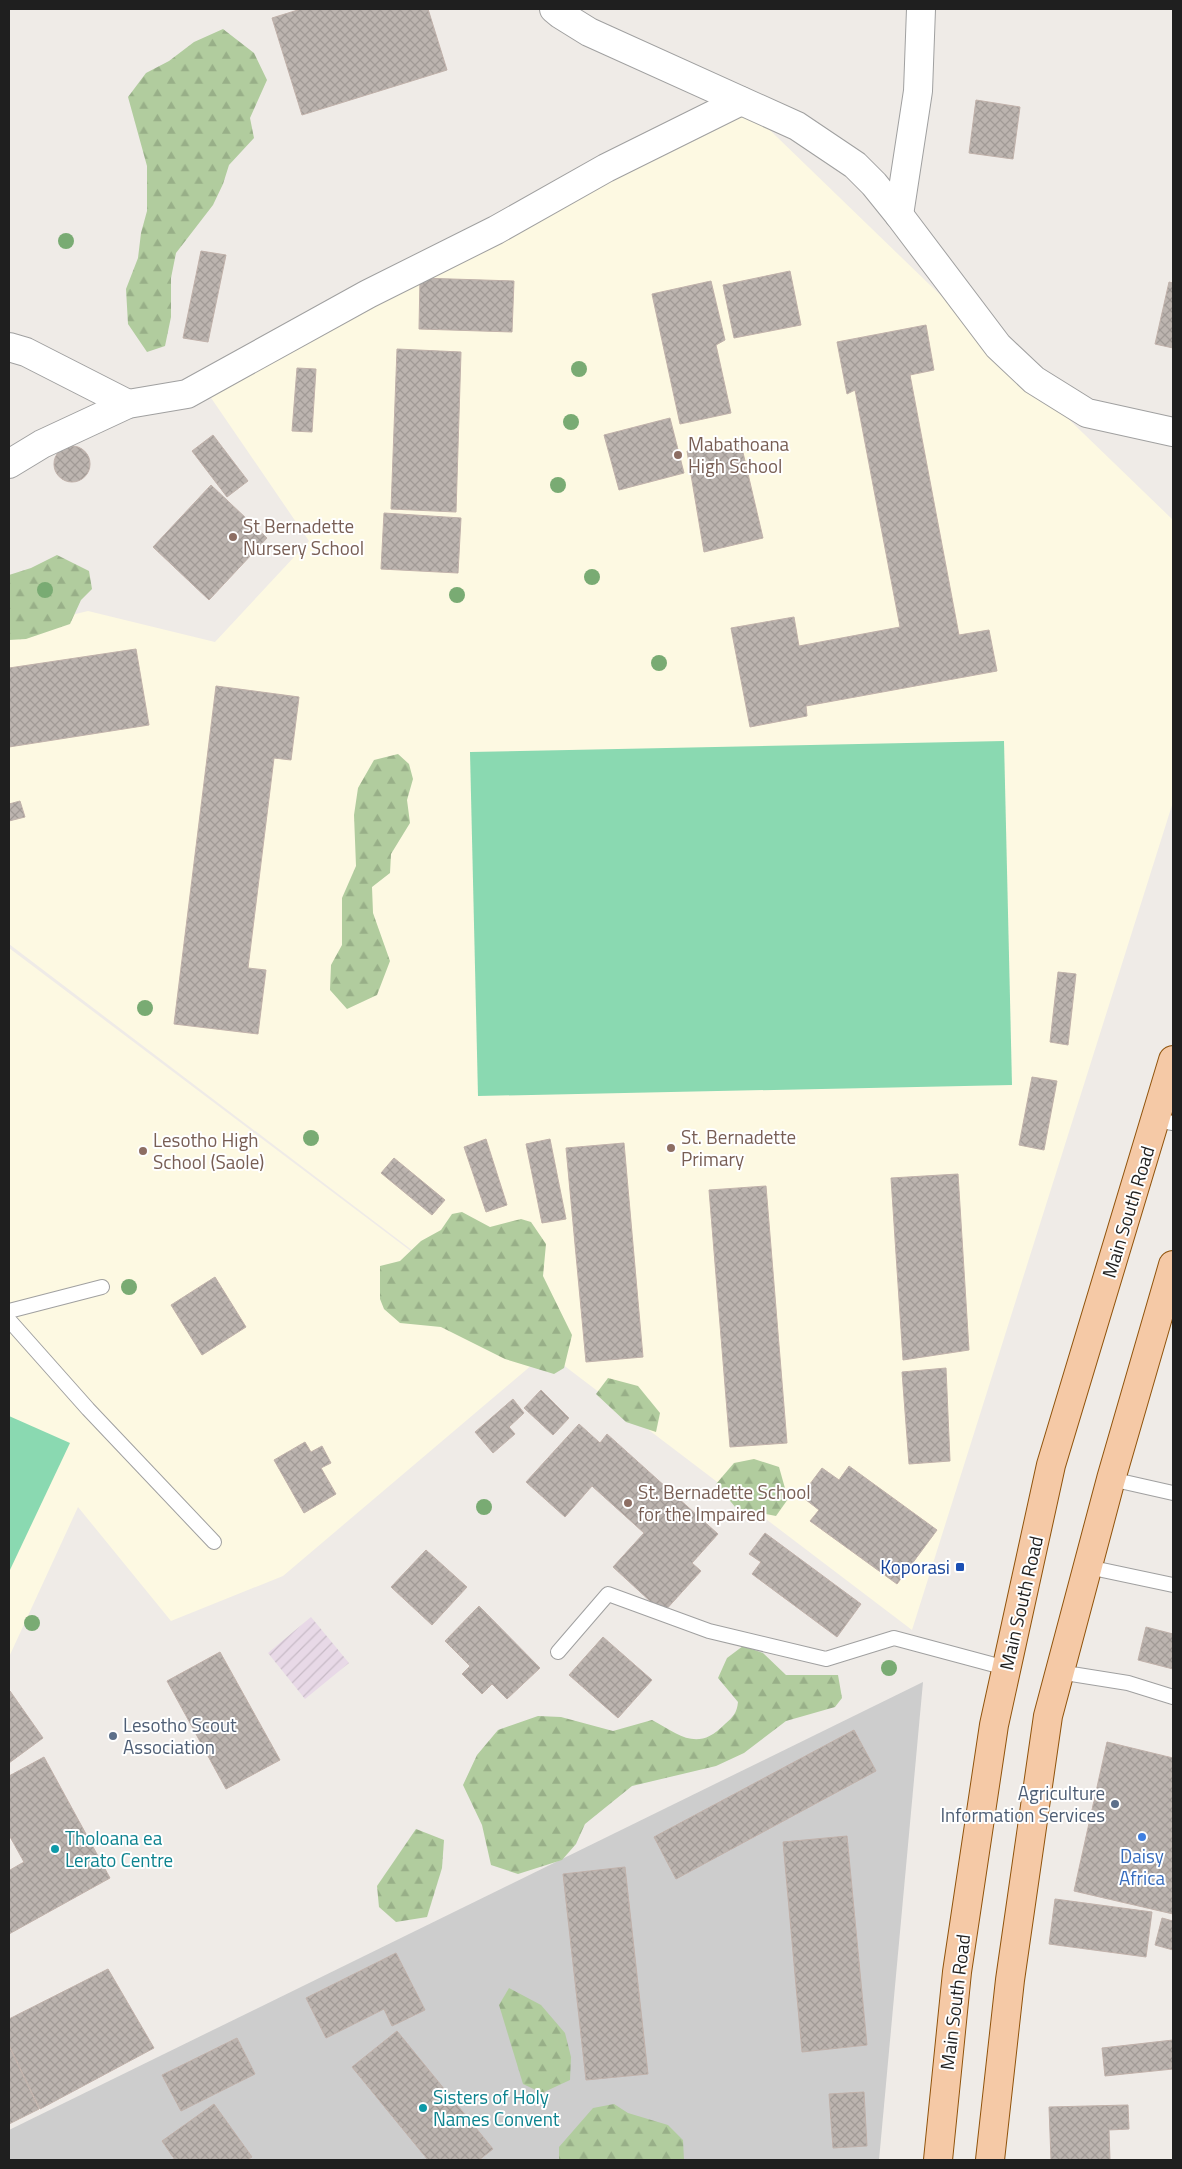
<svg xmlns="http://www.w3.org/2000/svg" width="1182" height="2169" font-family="'Titillium Web',sans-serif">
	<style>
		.industrial { fill: url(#industrial-furrows) }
		.education { fill: #fdf9e2 }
		.religious { fill: #cdcdcd }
		.forest { fill: url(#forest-firs) }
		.pitch { fill: #8ad9b1 }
		.building { fill: url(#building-cross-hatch); stroke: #c0b1aa }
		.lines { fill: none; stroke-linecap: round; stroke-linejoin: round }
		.service-casing { stroke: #a0a0a0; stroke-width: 16 }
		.minor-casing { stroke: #a0a0a0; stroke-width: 30 }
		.primary-casing { stroke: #90530b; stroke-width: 30 }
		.service { stroke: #fff; stroke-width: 14 }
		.minor { stroke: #fff; stroke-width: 28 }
		.primary { stroke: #f5c9a6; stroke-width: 28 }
		.tree { fill: #79ab73 }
		.education-dot { fill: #8d6e63; stroke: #fff; stroke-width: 2 }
		.transit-dot { fill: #1a4fb4; stroke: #fff; stroke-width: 2 }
		.service-dot { fill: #5c6f8a; stroke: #fff; stroke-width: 2 }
		.shop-dot { fill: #3f7fe0; stroke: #fff; stroke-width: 2 }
		.culture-dot { fill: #0f9aa8; stroke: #fff; stroke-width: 2 }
		.labels { text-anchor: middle; stroke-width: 4; stroke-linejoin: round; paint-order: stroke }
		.education-label { font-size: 19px; fill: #785e54; stroke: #fff; text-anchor: start }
		.street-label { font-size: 19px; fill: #1f1f1f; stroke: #fff }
		.transit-label { font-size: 19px; fill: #164399; stroke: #fff; text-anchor: end }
		.service-label { font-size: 19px; fill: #4e5e75; stroke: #fff; text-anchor: start }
		.culture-label { font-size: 19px; fill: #0d838f; stroke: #fff; text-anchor: start }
		.shop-label { font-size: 19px; fill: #366cbe; stroke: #fff }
	</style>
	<defs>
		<pattern id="industrial-furrows" width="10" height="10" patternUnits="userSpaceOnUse" patternTransform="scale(1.25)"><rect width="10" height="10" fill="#e8d9e7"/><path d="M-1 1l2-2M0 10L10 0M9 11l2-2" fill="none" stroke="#c7bac6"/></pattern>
		<pattern id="forest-firs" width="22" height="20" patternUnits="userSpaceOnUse" patternTransform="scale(1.25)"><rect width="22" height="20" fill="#b1cc9e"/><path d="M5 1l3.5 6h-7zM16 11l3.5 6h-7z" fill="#98af88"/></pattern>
		<pattern id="building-cross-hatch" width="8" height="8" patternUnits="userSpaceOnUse" patternTransform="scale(1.25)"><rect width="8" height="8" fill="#bcb4af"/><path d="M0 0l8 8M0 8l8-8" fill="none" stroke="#a19a96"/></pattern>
	</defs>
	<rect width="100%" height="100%" fill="#efebe7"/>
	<polygon class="industrial" points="311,1617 349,1663 305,1699 268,1653"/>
	<g class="education">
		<polygon points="749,110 1173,520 1173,802 912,1630 9,944 9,630 88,611 215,642 309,541 205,389"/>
		<polygon points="9,948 546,1353 283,1576 171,1621 78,1507 9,1657"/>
	</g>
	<polygon class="religious" points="923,1682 879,2160 9,2160 9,2130"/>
	<g class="forest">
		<polygon points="223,29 254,53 267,80 250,118 254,138 229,165 223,184 213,205 176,253 171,278 171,317 165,346 147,352 128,324 126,289 138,258 141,233 147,211 147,166 128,97 146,73 169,61 194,42"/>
		<polygon points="57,555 89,571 92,589 81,600 70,624 26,639 9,640 9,575 31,568"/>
		<polygon points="398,754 409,764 413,779 407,800 410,823 391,854 390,873 372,887 373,913 390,961 377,995 347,1009 330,990 331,965 342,945 342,898 356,866 354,815 358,788 374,760"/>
		<polygon points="462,1212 490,1227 521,1219 531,1222 546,1244 543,1276 572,1335 564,1368 554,1374 505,1359 441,1327 400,1323 384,1309 380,1299 380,1266 400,1261 421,1241 441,1230 452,1214"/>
		<polygon points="608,1378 638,1386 660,1413 656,1432 626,1422 596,1394"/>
		<polygon points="754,1459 779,1467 788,1499 776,1516 736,1508 716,1484 734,1463"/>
		<path d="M743 1646 763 1653 786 1675H838L842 1698 835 1707 786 1721 744 1753 716 1766 632 1786 585 1824 576 1844 562 1860 518 1874 491 1865 482 1825 463 1785 477 1755 498 1730 538 1716 561 1717 613 1731 652 1720C681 1736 698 1752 725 1724 733 1717 737 1713 738 1702L718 1678 727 1658Z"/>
		<polygon points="416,1829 444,1840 442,1868 427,1917 396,1922 379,1907 377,1886"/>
		<polygon points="509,1988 541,2005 565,2033 571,2057 570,2080 542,2093 523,2084 499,2005"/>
		<polygon points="614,2104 628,2113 668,2125 683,2140 684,2160 559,2160 559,2147 593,2108"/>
	</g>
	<g class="pitch">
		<polygon points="1004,741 1012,1085 478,1096 470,752"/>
		<polygon points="9,1416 70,1443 9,1572"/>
	</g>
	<g class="building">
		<polygon points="301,9 428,9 447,70 302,115 272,18"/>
		<polygon points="976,100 1020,107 1013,159 969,153"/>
		<polygon points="201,251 226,255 208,342 183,338"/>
		<polygon points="790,271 801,325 734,338 723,285"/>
		<polygon points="420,278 514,281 512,332 419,329"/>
		<polygon points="711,281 725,340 716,345 731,413 680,424 652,294"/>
		<polygon points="1169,282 1173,283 1173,348 1155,344"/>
		<polygon points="926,325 934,370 910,375 959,635 989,630 997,671 806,706 807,716 750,727 731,628 794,617 799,646 900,627 855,390 847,394 837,342"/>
		<polygon points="397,349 461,352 456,512 391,509"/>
		<polygon points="297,368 316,369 312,432 292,431"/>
		<polygon points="670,418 684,473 619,490 604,435"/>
		<polygon points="213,435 248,481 227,497 192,451"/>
		<polygon points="741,444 763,538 704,552 687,451"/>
		<circle cx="72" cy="464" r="18"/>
		<polygon points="211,485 267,538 209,600 153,547"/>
		<polygon points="384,513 461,518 458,573 381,569"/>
		<polygon points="136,649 149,725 9,747 9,668"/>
		<polygon points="216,686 299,697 291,760 274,758 248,968 266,970 258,1034 174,1024"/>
		<polygon points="20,801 25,817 9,821 9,804"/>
		<polygon points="1058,972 1076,974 1068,1045 1050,1042"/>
		<polygon points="1032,1077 1057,1081 1044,1150 1019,1145"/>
		<polygon points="486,1139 507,1205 486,1212 464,1147"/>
		<polygon points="550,1139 566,1219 542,1223 526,1144"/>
		<polygon points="624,1143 643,1357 586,1362 566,1148"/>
		<polygon points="394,1158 445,1200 432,1215 381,1173"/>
		<polygon points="958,1174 969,1350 903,1360 891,1178"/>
		<polygon points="766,1186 787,1443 730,1447 709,1190"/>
		<polygon points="215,1277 246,1327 202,1355 171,1305"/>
		<polygon points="946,1368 950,1461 909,1464 902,1372"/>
		<polygon points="541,1390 569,1418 553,1435 524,1408"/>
		<polygon points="513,1399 524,1413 509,1427 515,1434 493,1453 475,1432"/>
		<polygon points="579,1424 600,1443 607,1434 718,1534 692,1563 701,1571 663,1613 613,1567 644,1533 592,1486 565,1517 526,1482"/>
		<polygon points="305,1442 311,1452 322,1446 331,1463 321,1468 336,1494 304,1513 274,1460"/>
		<polygon points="849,1466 937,1530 897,1584 810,1521 819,1510 801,1496 822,1468 839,1480"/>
		<polygon points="765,1533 861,1604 837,1637 752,1574 761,1562 749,1554"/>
		<polygon points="426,1550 467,1587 432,1625 391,1587"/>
		<polygon points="479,1606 540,1668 507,1699 492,1684 482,1694 462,1674 470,1666 445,1641"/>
		<polygon points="1146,1627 1173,1634 1173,1669 1138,1660"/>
		<polygon points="603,1637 652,1680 618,1718 569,1675"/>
		<polygon points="220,1652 280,1760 226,1789 167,1681"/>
		<polygon points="10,1691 43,1738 9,1763 9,1694"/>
		<polygon points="854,1730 876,1771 676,1879 654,1837"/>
		<polygon points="1107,1742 1173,1758 1173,1914 1074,1891"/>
		<polygon points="44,1757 110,1878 9,1934 9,1869 10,1870 24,1862 9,1835 9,1776"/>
		<polygon points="847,1836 867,2045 802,2052 783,1842"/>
		<polygon points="625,1867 648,2074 586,2080 563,1874"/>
		<polygon points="1055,1899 1152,1912 1146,1957 1049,1944"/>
		<polygon points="1162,1918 1173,1921 1173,1950 1155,1945"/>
		<polygon points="396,1953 425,2010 392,2026 384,2009 326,2038 306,1998"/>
		<polygon points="108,1969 154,2048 40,2109 9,2045 9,2019"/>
		<polygon points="397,2031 493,2149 479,2160 428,2160 352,2067"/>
		<polygon points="237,2038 255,2074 181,2111 162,2075"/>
		<polygon points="1173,2040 1173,2069 1105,2076 1102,2048"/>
		<polygon points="9,2046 39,2109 9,2124"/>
		<polygon points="864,2092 867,2146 833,2148 829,2094"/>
		<polygon points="214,2104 252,2157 247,2160 175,2160 162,2141"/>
		<polygon points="1128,2105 1129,2129 1109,2130 1110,2160 1051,2160 1049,2107"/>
	</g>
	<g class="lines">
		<g class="service-casing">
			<g id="service">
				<polyline points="1156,1120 1173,1123"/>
				<polyline points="9,1311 102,1287"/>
				<polyline points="9,1320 88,1409 214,1542"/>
				<polyline points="1111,1479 1173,1493"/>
				<polyline points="1088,1567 1173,1585"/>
				<polyline points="558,1652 608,1594 709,1631 826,1659 894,1638 1006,1668"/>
				<polyline points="1059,1672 1128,1683 1173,1697"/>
			</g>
		</g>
		<g class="minor-casing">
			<g id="minor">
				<polyline points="554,9 560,14 589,32 797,126 855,165 874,184 899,215 998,346 1034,380 1087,413 1173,432"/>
				<polyline points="899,215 918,91 921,9"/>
				<polyline points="9,347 26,352 128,404"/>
				<polyline points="9,464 42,444 128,404 187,394 368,294 496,230 606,168 741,101"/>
			</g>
		</g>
		<g class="primary-casing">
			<g id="primary">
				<polyline points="938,2160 957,1972 994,1725 1051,1465 1173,1060"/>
				<polyline points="990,2160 1010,1980 1048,1716 1111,1479 1173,1265"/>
			</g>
		</g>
		<use href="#service" class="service"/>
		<use href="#minor" class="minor"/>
		<use href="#primary" class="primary"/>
	</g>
	<g class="tree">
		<circle cx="66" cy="241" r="8"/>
		<circle cx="579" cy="369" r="8"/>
		<circle cx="571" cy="422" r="8"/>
		<circle cx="558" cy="485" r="8"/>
		<circle cx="592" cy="577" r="8"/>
		<circle cx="45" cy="590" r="8"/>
		<circle cx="457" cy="595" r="8"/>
		<circle cx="659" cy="663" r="8"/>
		<circle cx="145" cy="1008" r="8"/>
		<circle cx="311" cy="1138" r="8"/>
		<circle cx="129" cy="1287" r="8"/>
		<circle cx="484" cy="1507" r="8"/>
		<circle cx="32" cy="1623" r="8"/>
		<circle cx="889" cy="1668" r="8"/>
	</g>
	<g class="education-dot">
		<circle cx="678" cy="455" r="5"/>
		<circle cx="233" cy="537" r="5"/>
		<circle cx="671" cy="1148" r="5"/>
		<circle cx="143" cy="1151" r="5"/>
		<circle cx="628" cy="1503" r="5"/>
	</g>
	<rect class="transit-dot" x="955" y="1562" width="10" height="10" rx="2.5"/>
	<g class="service-dot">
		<circle cx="113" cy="1736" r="5"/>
		<circle cx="1115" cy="1804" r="5"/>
	</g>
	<circle class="shop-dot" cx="1142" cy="1837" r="5"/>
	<g class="culture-dot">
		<circle cx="55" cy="1849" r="5"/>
		<circle cx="423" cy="2108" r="5"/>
	</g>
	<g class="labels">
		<g class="education-label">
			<text x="688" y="451">Mabathoana<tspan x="688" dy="22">High School</tspan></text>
			<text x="243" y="533">St Bernadette<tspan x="243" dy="22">Nursery School</tspan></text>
			<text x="681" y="1144">St. Bernadette<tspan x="681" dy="22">Primary</tspan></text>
			<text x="153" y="1147">Lesotho High<tspan x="153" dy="22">School (Saole)</tspan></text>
			<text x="638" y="1499">St. Bernadette School<tspan x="638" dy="22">for the Impaired</tspan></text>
		</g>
		<g class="street-label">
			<text transform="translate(1128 1212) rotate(-73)" y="7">Main South Road</text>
			<text transform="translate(1021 1603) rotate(-77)" y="7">Main South Road</text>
			<text transform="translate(955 2002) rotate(-83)" y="7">Main South Road</text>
		</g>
		<g class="transit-label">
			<text x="950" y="1574">Koporasi</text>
		</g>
		<g class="service-label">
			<text x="123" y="1732">Lesotho Scout<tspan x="123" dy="22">Association</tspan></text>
			<text x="1105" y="1800" text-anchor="end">Agriculture<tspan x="1105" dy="22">Information Services</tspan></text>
		</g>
		<g class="culture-label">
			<text x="65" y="1845">Tholoana ea<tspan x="65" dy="22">Lerato Centre</tspan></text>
			<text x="433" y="2104">Sisters of Holy<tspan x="433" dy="22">Names Convent</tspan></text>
		</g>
		<g class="shop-label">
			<text x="1142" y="1863">Daisy<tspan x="1142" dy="22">Africa</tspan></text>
		</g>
	</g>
	<rect width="1182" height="2169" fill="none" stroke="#1f1f1f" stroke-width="20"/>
</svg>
